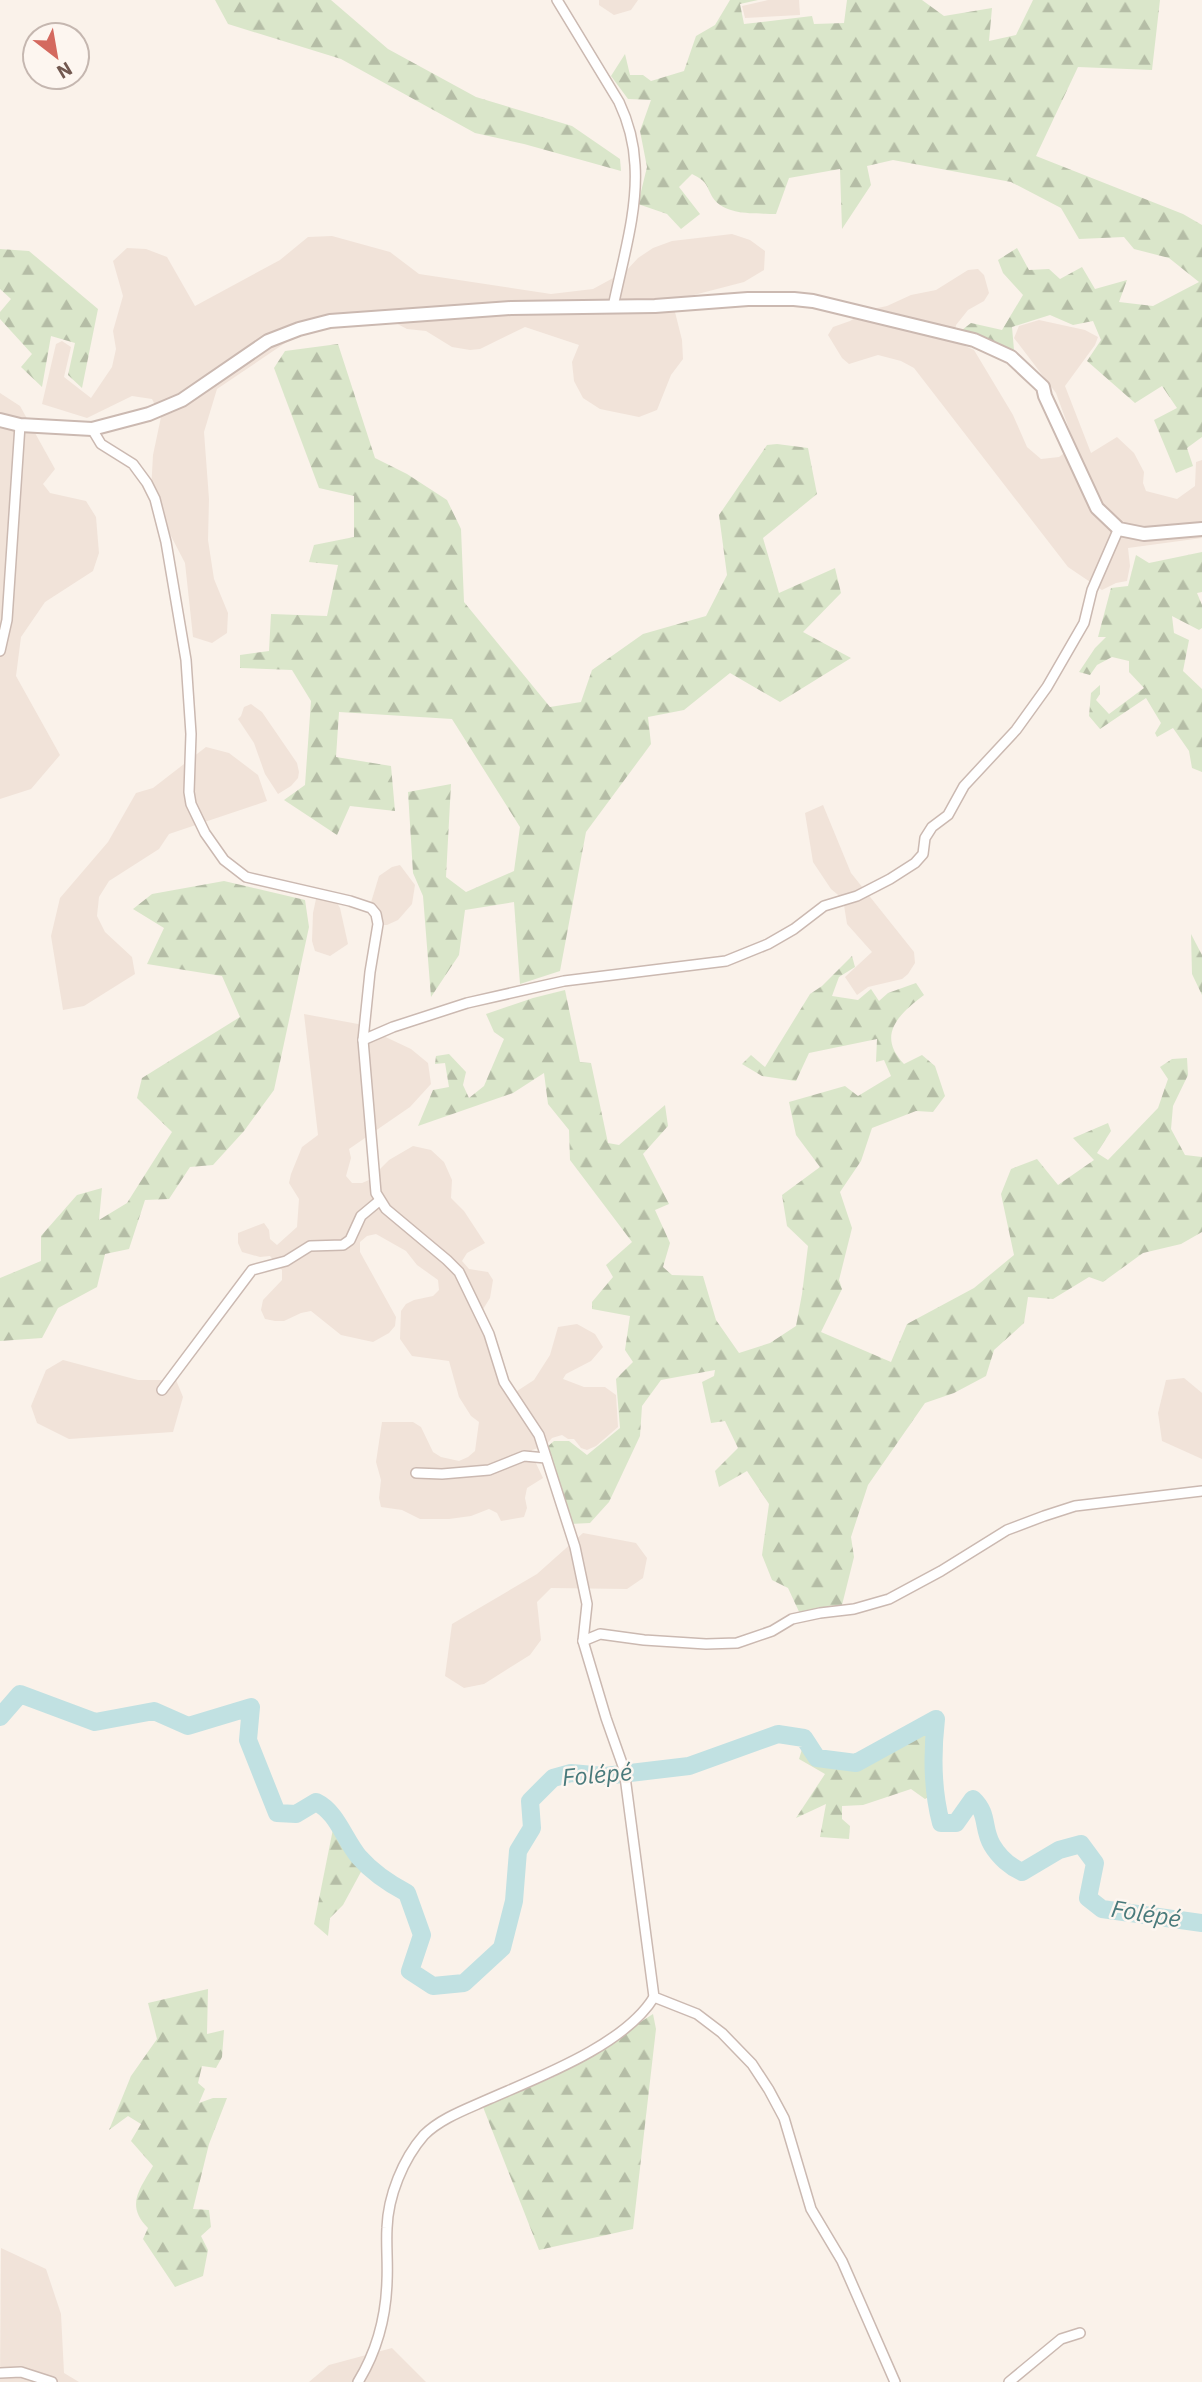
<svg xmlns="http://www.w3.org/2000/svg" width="1202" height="2382" font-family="'IBM Plex Sans',sans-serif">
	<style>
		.residential { fill: #f1e3d9 }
		.forest { fill: url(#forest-firs) }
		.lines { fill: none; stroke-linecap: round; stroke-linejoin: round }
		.river { stroke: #c1e1e2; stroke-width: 18 }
		.minor-casing { stroke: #cbb9b1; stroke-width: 12 }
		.tertiary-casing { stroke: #cbb9b1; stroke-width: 16 }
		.minor { stroke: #fff; stroke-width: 9 }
		.tertiary { stroke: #fff; stroke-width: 12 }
		.labels { text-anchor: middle; stroke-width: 5; stroke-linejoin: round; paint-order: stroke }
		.water-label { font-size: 24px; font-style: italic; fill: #497a7b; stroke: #fdf6f0 }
	</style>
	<defs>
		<pattern id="forest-firs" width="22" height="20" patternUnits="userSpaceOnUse" patternTransform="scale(1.75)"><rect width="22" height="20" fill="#dae6ca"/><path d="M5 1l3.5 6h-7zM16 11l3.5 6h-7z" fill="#b5bda6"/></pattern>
	</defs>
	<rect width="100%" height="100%" fill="#faf2ea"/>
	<g class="residential">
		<polygon points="599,0 638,0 631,10 614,15 599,5"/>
		<polygon points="768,0 799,0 800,15 745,18 742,6"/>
		<polygon points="732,234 750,240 765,251 764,270 744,282 690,296 673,304 682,340 683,359 671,375 657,410 639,417 600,409 583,398 574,381 572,362 579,345 525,327 480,349 470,350 452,347 426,331 407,329 373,311 328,314 302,335 291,339 217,389 204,432 209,499 208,540 214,579 228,613 227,633 212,643 193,637 185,563 157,509 151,491 153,455 161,417 152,399 132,396 87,418 42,404 56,344 62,341 71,347 64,377 91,398 112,367 116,349 113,331 123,296 113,261 127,248 146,249 167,257 195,306 280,260 308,237 332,236 390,252 419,274 551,294 593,289 626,271 638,258 653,248 672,241"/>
		<polygon points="978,269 984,275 989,293 984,301 968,310 956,325 954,341 974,350 1013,415 1027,447 1041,459 1059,457 1075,445 1056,393 1014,338 1019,326 1039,320 1085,330 1098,337 1095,345 1065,386 1091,453 1117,437 1134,453 1144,472 1143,483 1146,491 1177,499 1195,486 1196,462 1202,460 1202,538 1128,548 1130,566 1127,581 1116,583 1102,590 1068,567 914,368 901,361 878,355 849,364 842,358 828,335 833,327 850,321 868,310 887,306 911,295 936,290 968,270"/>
		<polygon points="0,393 20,406 55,469 43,484 50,493 86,501 96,517 99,553 93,571 45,602 21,637 16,676 60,755 31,789 0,799"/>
		<polygon points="251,704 262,712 297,763 299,772 298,778 291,786 278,794 265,774 254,743 238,719 241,716 244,707"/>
		<polygon points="206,747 229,753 258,775 267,801 169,834 159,849 109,881 99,897 97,916 105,932 132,957 135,974 84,1006 63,1010 51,936 60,898 108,842 136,793 153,788"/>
		<polygon points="823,805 851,873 914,952 915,963 908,974 902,979 868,987 857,995 845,977 872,952 847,924 843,899 831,889 813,862 805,813"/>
		<polygon points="400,865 415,885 412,904 398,920 387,925 375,925 369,909 379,876 392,867"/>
		<polygon points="321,897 335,900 340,908 348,944 330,956 315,951 312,941 313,913 316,899"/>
		<polygon points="304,1014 358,1024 411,1049 428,1063 431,1084 410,1107 349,1149 351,1158 346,1176 352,1183 362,1183 369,1180 389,1160 413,1146 431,1150 444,1162 452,1180 451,1198 464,1211 485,1243 467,1253 462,1261 469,1269 488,1272 493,1280 490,1298 480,1314 501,1371 503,1390 511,1395 534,1380 550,1355 558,1327 577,1324 595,1334 603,1347 591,1361 566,1374 563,1379 584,1387 605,1387 616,1395 618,1427 596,1446 587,1450 581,1448 574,1439 568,1439 562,1435 552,1438 545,1446 532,1450 531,1453 543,1478 527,1488 525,1498 527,1508 524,1517 501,1521 497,1513 489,1509 471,1516 449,1519 420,1519 402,1510 381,1507 379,1498 381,1480 376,1462 382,1422 413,1422 421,1427 433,1452 441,1457 459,1461 468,1457 475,1451 479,1422 471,1416 459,1397 449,1361 412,1356 400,1339 401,1311 406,1304 414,1300 433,1296 439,1290 438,1280 417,1265 406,1251 376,1234 367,1236 360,1242 360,1252 396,1317 395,1326 389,1333 373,1342 341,1335 311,1311 301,1313 284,1321 275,1321 265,1319 261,1310 263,1300 282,1280 282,1270 270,1256 260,1257 242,1252 238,1243 238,1233 264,1223 269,1230 270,1239 277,1245 297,1227 299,1199 289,1183 291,1174 302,1147 318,1135"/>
		<polygon points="63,1360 138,1380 176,1380 183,1397 173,1432 69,1439 37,1423 31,1406 46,1370"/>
		<polygon points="1184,1378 1202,1393 1202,1459 1162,1441 1158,1413 1166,1380"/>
		<polygon points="583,1533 636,1543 647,1558 643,1578 627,1589 551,1588 537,1602 541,1640 530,1655 484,1684 464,1688 445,1676 452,1624 537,1574"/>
		<polygon points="1,2248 46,2269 61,2314 64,2373 79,2382 0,2382"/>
		<polygon points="392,2348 426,2382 309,2382 329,2365"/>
	</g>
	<g class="forest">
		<polygon points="215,0 331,0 388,49 476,97 572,126 620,159 621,171 524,144 475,133 341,59 228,24"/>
		<path d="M730 0H758L740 4 744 24 812 16 814 24 844 23 847 0H922L944 16 992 8 989 41 1016 35 1033 0H1160L1152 70 1078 67 1036 156 1183 214 1202 225V437L1187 448 1193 466 1176 473 1154 420 1177 408 1162 386 1135 403 1087 361 1101 340 1093 321 1073 325 1050 315 1012 327 1014 350 962 330 971 323 1002 330 1023 295 1003 273 998 260 1017 248 1029 270 1049 269 1060 279 1082 267 1095 289 1127 280 1119 302 1153 306 1199 282 1169 258 1134 249 1124 237 1079 239 1061 208 1011 182 893 160 867 166 871 185 842 229 840 169 789 178 776 214C757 213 725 216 713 198 705 184 708 182 692 174L679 187 700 214 681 229 667 214 638 204 647 167 640 131 651 100 628 99 611 76 625 54 630 75H643L651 81 684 71 696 36 715 25Z"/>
		<polygon points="0,249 29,251 98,309 82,388 68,375 75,343 51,336 42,387 21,367 32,354 0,319 0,312 11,299 0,289"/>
		<polygon points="338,344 375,458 407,474 447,500 461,529 464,602 550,707 581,702 592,670 643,634 706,616 727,575 719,515 767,445 777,444 808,448 817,494 763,538 779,593 835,568 841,593 803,632 851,658 780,702 730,673 684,710 648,717 651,744 586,832 560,971 520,984 514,902 465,910 459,955 431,997 423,896 413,873 408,792 451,784 446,877 466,892 514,871 520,827 452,719 339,712 336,757 391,766 395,811 350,806 337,835 284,800 305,785 311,701 292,670 240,668 240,655 269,651 271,614 327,616 338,565 309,562 314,545 354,537 354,496 319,488 274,368 285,351"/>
		<polygon points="1202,552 1202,592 1197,593 1202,605 1202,628 1199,630 1172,616 1174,633 1189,640 1183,671 1202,689 1202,772 1192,768 1189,751 1173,728 1157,737 1155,733 1161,723 1146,698 1100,729 1089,716 1091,693 1100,685 1100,694 1096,700 1109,714 1144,688 1129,672 1129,661 1112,657 1097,665 1090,675 1079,672 1095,648 1106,637 1098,637 1111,588 1128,586 1136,555 1149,563"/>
		<polygon points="224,881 305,900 309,927 274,1090 244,1131 213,1165 190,1167 169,1199 145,1200 129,1249 105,1254 97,1287 58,1308 42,1338 0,1341 0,1278 41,1261 41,1236 77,1195 102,1188 99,1220 127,1203 172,1132 137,1098 142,1078 240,1017 222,976 147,964 164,928 133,909 152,894"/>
		<polygon points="1191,934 1202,955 1202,995 1192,974"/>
		<path d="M852 956 855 967 839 977 832 996 858 1000 871 989 879 1001 888 993 916 983 924 995C899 1014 876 1035 904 1064L922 1055 935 1066 945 1096 933 1112 916 1111 872 1128 861 1161 840 1192 852 1228 839 1280 842 1289 821 1332 891 1362 907 1324 974 1288 1014 1255 1001 1194 1011 1169 1037 1159 1058 1185 1094 1160 1073 1138 1108 1123 1111 1131 1097 1153 1108 1160 1158 1108 1168 1079 1160 1067 1172 1059 1187 1058 1188 1075 1173 1106 1171 1129 1185 1155 1202 1157V1232L1181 1244 1143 1253 1103 1282 1089 1277 1053 1299 1028 1297 1024 1323 994 1350 986 1376 954 1393 925 1403 868 1485 851 1537 854 1557 841 1609 801 1616 788 1588 772 1580 762 1555 769 1504 747 1471 719 1487 715 1471 738 1448 725 1421 711 1423 702 1382 714 1376 715 1370 661 1380 642 1406 640 1436 609 1502 590 1523 570 1524 562 1496 538 1455 554 1441H569L587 1455 620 1428 616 1379 633 1362 625 1350 630 1316 592 1309V1302L613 1277 606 1265 632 1242 570 1160 569 1130 548 1104 544 1073 513 1093 418 1126 433 1090 449 1087 445 1063 435 1064 436 1056 449 1054 466 1072 463 1085 469 1098 484 1086 504 1039 494 1032 486 1014 533 998 565 990 580 1062 591 1063 608 1143 619 1145 665 1105 668 1126 643 1154 669 1204 655 1210 670 1243 663 1267 672 1275 703 1276 716 1320 739 1353 770 1343 796 1326 802 1294 808 1246 787 1226 782 1195 820 1167 796 1135 789 1102 845 1086 858 1096 891 1076 884 1060 876 1062 877 1039 809 1053 796 1081 762 1076 742 1064 751 1055 765 1067 810 994 822 986Z"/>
		<polygon points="921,1723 929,1726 934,1737 931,1764 936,1793 925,1799 911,1789 863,1805 842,1806 842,1819 850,1826 849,1839 820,1837 826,1804 796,1818 825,1774 799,1759 803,1746 829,1764 855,1770 907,1741"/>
		<polygon points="333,1829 345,1851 362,1870 343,1905 330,1918 328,1936 314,1924"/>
		<path d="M208 1989 207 2034 224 2030 222 2057 216 2068 202 2066 198 2083 205 2089 199 2103 213 2098H227L209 2144 193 2209 209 2210 211 2227 201 2236 208 2250 203 2276 175 2287 143 2239 148 2228C125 2205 140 2189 153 2166L131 2141 141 2124 128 2116 109 2130 131 2076 157 2039 148 2003Z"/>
		<polygon points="653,2014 656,2029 633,2229 539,2250 483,2107 554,2077"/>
	</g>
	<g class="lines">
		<path class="river" d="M0 1717 20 1694 95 1722 154 1711 188 1726 251 1707 248 1740 277 1813 296 1814 316 1802C337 1812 344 1839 359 1857 373 1873 388 1883 407 1893L422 1935 410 1971 433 1986 464 1983 502 1948 514 1901 518 1851 532 1828 530 1801 553 1778 571 1773 605 1776 689 1766 778 1734 804 1738 817 1758 856 1763 936 1719C932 1754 932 1789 941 1823H956L973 1799C989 1814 982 1828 992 1845 999 1857 1011 1867 1022 1872L1059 1850 1081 1844 1095 1863 1088 1898 1102 1909 1202 1923"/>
		<g class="minor-casing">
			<g id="minor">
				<path d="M557 0 619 102C628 121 634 144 635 165 638 212 622 262 613 307"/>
				<polyline points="92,429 101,444 133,464 147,483 155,499 166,542 186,660 191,734 189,792 191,804 205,833 224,860 246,877 350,901 371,908 376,914 378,924 370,972 363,1040 376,1193 386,1209 447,1260 459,1272 489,1334 504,1382 539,1435 575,1547 587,1604 583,1641 606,1718 624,1769 654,1997 697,2014 722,2033 752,2064 769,2090 784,2118 811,2209 842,2261 895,2382"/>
				<polyline points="0,651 7,620 20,425"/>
				<polyline points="363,1040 393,1027 467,1003 564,981 726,961 768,944 794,929 824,906 857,896 890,879 915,863 923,854 925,838 932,827 948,815 964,786 1016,730 1047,687 1084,623 1092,590 1119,528"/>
				<polyline points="162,1390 252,1270 286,1261 310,1246 343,1245 350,1240 361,1216 379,1201"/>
				<polyline points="416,1473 442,1474 489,1470 524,1456 546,1458"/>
				<polyline points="583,1641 600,1634 644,1640 706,1644 737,1643 772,1631 792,1619 820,1613 854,1609 889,1599 941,1571 1007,1530 1044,1516 1075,1506 1202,1491"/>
				<polyline points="0,2373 21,2372 52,2382"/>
				<path d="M358 2382C377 2351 386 2318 387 2281 388 2263 386 2246 387 2228 388 2196 403 2159 424 2135 441 2118 467 2109 489 2099 539 2077 625 2045 654 1997"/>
				<polyline points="1009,2382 1061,2339 1080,2333"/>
			</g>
		</g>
		<g class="tertiary-casing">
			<polyline id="tertiary" points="0,420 20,425 92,429 149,414 182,400 268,341 299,329 330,321 511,308 655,306 748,299 794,299 813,301 974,340 1011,357 1043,387 1045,396 1097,508 1119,529 1144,534 1202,529"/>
		</g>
		<use href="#minor" class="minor"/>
		<use href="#tertiary" class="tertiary"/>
	</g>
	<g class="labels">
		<g class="water-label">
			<text transform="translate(597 1775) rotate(-5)" y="8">Folépé</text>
			<text transform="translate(1146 1914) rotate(9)" y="8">Folépé</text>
		</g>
	</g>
	<g transform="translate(56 56) rotate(149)"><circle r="33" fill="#fdf6f0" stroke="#c5b7b0" stroke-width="2"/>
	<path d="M0-5L12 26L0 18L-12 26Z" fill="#d4695f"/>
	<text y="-10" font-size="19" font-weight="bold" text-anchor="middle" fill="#725850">N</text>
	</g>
</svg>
